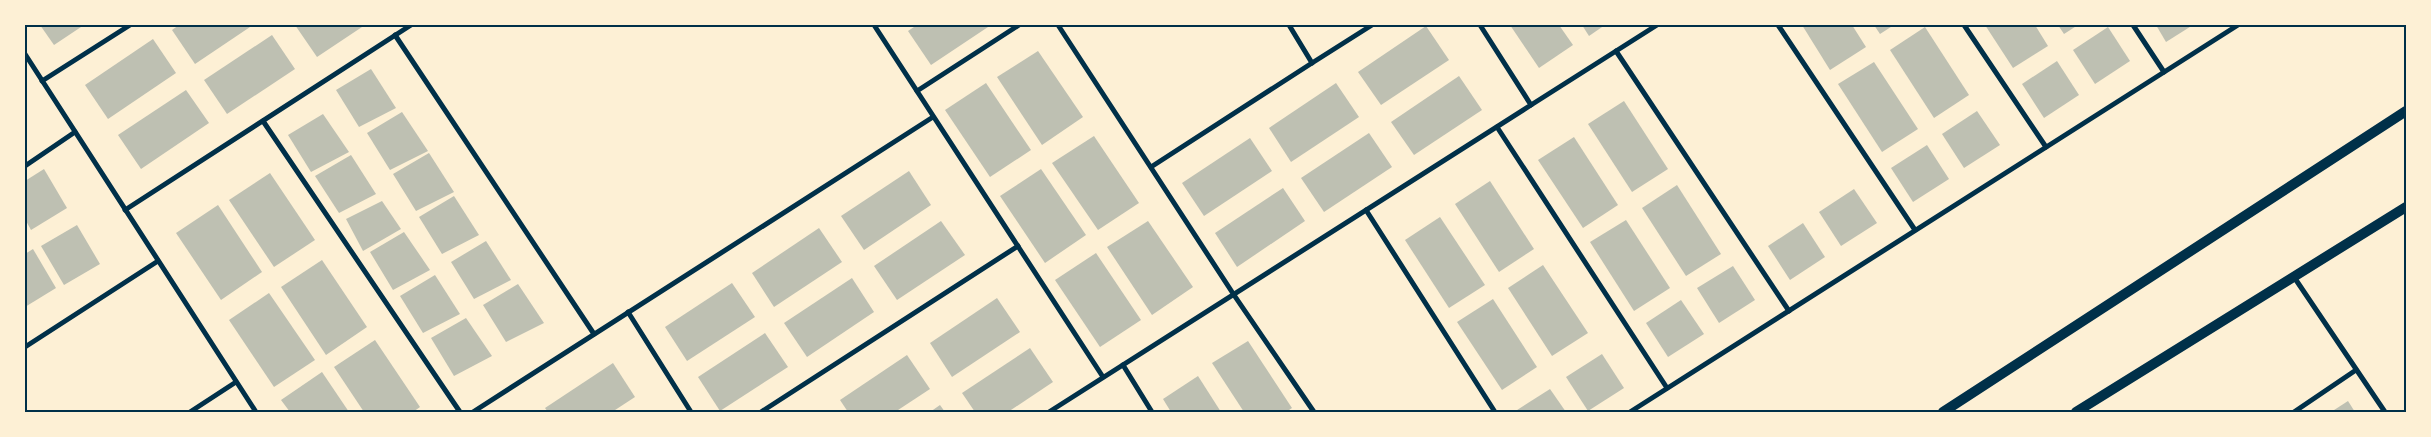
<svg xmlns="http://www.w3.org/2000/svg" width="2431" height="437" font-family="Lato,sans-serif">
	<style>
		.building { fill: #bec0b2 }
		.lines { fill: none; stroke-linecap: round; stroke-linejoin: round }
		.minor { stroke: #003049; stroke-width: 5 }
		.secondary { stroke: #003049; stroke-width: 10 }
		.neatline { fill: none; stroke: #003049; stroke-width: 2 }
	</style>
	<rect width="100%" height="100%" fill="#fdf0d5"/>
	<g class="building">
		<polygon points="40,25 84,25 54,45"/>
		<polygon points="179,25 253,25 195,64 172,30"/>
		<polygon points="295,25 365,25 317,57"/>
		<polygon points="917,25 991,25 931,65 908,31"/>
		<polygon points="1510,25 1559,25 1573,45 1539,68"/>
		<polygon points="1582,25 1605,25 1589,36"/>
		<polygon points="1802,25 1852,25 1866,47 1830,70"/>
		<polygon points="1874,25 1894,25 1880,34"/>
		<polygon points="1985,25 2035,25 2048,46 2013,68"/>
		<polygon points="2058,25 2078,25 2064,34"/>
		<polygon points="2156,25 2193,25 2166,42"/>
		<polygon points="1426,26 1449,60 1381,105 1358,72"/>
		<polygon points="1925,27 1969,95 1934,118 1890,50"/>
		<polygon points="2108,27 2130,61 2095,84 2073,50"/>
		<polygon points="272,35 295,69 227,114 204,80"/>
		<polygon points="153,39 176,73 108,119 85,85"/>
		<polygon points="1038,51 1083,117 1042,145 997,77"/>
		<polygon points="2057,61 2079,95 2044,118 2022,84"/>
		<polygon points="1874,62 1918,129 1882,152 1838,84"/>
		<polygon points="371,69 396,108 359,127 336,90"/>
		<polygon points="1459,76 1482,110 1414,155 1391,122"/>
		<polygon points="986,83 1031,150 990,177 945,110"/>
		<polygon points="1336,83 1359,117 1291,162 1269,128"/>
		<polygon points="186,90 209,123 141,169 118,135"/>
		<polygon points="1624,101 1668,169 1632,192 1588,124"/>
		<polygon points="1977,111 2000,145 1964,168 1942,134"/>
		<polygon points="402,112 428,151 390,170 367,133"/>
		<polygon points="323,114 349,152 311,172 288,135"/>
		<polygon points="1369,133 1392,167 1324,212 1301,178"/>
		<polygon points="1094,136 1139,203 1098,230 1052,163"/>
		<polygon points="1574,137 1618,205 1583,228 1538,160"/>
		<polygon points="1250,138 1272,171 1204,216 1182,183"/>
		<polygon points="1927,145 1949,179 1913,202 1891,168"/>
		<polygon points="429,153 454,192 416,211 393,174"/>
		<polygon points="351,155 376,194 339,213 315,176"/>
		<polygon points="44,169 67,208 31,230 25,219 25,181"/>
		<polygon points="1041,169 1086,235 1045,263 1000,196"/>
		<polygon points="909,171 931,205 864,250 841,216"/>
		<polygon points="270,173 315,240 274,267 229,200"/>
		<polygon points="1490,181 1534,249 1499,272 1455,204"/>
		<polygon points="1677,185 1721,254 1686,276 1642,208"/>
		<polygon points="1283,188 1305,221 1237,267 1215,233"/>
		<polygon points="1854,189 1877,223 1841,246 1819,212"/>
		<polygon points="454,196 479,235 442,254 419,217"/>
		<polygon points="382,201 401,229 363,251 346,219"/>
		<polygon points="218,205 262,272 221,300 176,233"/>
		<polygon points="1440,217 1485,285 1449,308 1405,240"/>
		<polygon points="1626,220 1670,288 1634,311 1590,242"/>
		<polygon points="941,221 965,255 897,300 874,266"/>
		<polygon points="1148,221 1193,287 1152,315 1107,247"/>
		<polygon points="1803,223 1825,257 1790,280 1768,246"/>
		<polygon points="77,225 100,264 64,285 41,246"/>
		<polygon points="819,228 842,262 774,307 752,273"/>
		<polygon points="404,232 430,270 393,290 370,252"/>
		<polygon points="486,241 511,280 474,299 451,262"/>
		<polygon points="33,249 56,288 25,307 25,254"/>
		<polygon points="1096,253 1141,320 1100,347 1055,280"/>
		<polygon points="322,260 367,327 326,355 281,287"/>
		<polygon points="1543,265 1588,333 1552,356 1508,288"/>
		<polygon points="1733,266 1755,300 1719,323 1697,288"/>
		<polygon points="435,275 460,314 423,333 400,296"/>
		<polygon points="852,278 874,312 807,357 784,323"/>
		<polygon points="732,283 755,317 687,361 665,327"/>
		<polygon points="518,284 544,323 506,342 483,305"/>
		<polygon points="269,293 315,360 274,387 229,320"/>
		<polygon points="997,298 1020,332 952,377 930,343"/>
		<polygon points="1493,299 1537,367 1502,390 1457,322"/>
		<polygon points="1681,300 1704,334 1668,357 1646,323"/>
		<polygon points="466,318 492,356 454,376 431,338"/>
		<polygon points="765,333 788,367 720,411 698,377"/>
		<polygon points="375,340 420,407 413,412 364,412 334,367"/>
		<polygon points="1248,341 1292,408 1286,412 1244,412 1212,363"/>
		<polygon points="1030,348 1053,382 1008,412 975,412 962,393"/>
		<polygon points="1602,354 1624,388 1588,411 1566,377"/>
		<polygon points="907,355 930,389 895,412 848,412 840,400"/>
		<polygon points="613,363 635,397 612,412 548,412 545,408"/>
		<polygon points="322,372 349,412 290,412 281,400"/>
		<polygon points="1198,376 1221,412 1171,412 1163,399"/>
		<polygon points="1550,389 1566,412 1514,412"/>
		<polygon points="2348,401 2355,412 2331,412"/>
		<polygon points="940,405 945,412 930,412"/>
	</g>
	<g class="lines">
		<g class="minor">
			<polyline points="874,25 1103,377"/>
			<polyline points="1058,25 1234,295 1314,412"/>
			<polyline points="1289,25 1312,63 1372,25"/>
			<polyline points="1778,25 1915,230"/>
			<polyline points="1964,25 2046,147"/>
			<polyline points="2133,25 2164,72"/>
			<polyline points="395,35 594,334"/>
			<polyline points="1616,51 1789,311"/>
			<polyline points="25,54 256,412"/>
			<polyline points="42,81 130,25"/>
			<polyline points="917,91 1019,25"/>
			<polyline points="1531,105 1657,25"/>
			<polyline points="263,121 460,412"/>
			<polyline points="1497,127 1667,388"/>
			<polyline points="25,166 75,132"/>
			<polyline points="1151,167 1312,63"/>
			<polyline points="125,210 411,25"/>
			<polyline points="1366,210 1495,412"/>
			<polyline points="2294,277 2385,412"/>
			<polyline points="628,312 691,412"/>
			<polyline points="25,347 158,261"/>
			<polyline points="1123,365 1152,412"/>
			<polyline points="190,412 236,382"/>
			<polyline points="473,412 933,117"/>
			<polyline points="761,412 1018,246"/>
			<polyline points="1049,412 1531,105 1480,25"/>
			<polyline points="1630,412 2238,25"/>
			<polyline points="2294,412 2356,370"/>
		</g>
		<g class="secondary">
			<polyline points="1943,412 2406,111"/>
			<polyline points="2076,412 2406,207"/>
		</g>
	</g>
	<rect width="2431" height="437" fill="none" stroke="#fdf0d5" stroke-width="52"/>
	<rect x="26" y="26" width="2379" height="385" class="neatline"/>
</svg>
